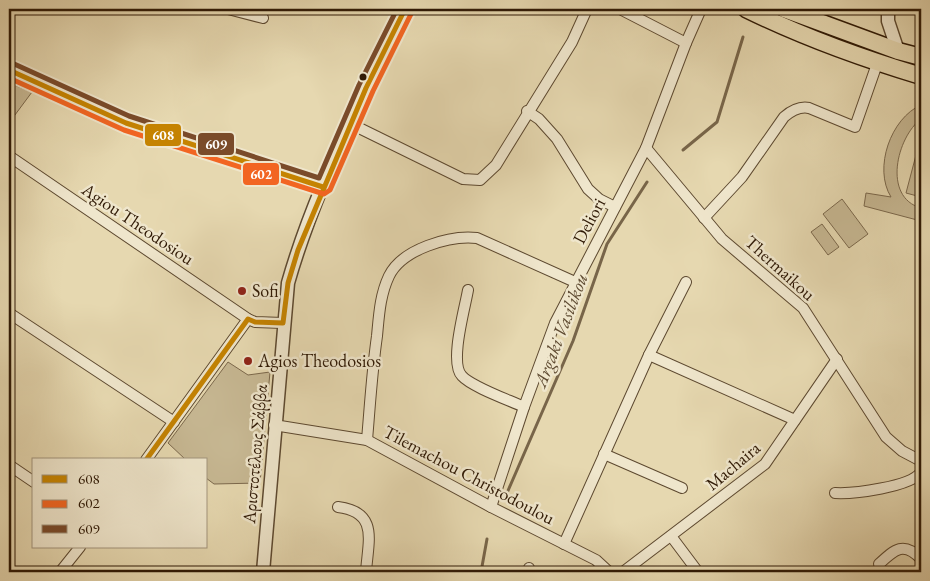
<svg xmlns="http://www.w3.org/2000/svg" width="930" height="581" font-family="'EB Garamond',serif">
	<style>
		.green { fill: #c7b893; stroke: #7b684c }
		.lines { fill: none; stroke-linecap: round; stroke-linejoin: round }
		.stream { stroke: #786549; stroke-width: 3 }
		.minor-casing { stroke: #5d4930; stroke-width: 12 }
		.tertiary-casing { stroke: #5d4930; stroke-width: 15 }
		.trunk-casing { stroke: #2f1905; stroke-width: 19 }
		.minor { stroke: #efe6cc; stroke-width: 10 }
		.tertiary { stroke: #efe6cc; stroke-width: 12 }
		.trunk { stroke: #e6d8b0; stroke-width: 16 }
		.bus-1-casing { stroke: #efe6cc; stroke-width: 9 }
		.bus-2-casing { stroke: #efe6cc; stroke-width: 9 }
		.bus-3-casing { stroke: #efe6cc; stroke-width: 9 }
		.bus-1 { stroke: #c58301; stroke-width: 5 }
		.bus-2 { stroke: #f26522; stroke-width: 5 }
		.bus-3 { stroke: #7a4b2a; stroke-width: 5 }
		.bus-dot { fill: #2f1905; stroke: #efe6cc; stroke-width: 2 }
		.poi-dot { fill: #8f2418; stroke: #efe6cc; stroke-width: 2 }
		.labels { text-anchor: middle; stroke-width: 5; stroke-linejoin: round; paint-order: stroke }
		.street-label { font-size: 18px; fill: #2f1905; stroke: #efe6cc }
		.poi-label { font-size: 18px; fill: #2f1905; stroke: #efe6cc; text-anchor: start }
		.water-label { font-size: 19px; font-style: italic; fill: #5f4b32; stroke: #efe6cc }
		.line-badge { stroke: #efe6cc; stroke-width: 2 }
		.badge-label { font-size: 14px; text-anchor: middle; font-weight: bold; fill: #fff }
	</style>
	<rect width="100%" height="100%" fill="#e6d8b0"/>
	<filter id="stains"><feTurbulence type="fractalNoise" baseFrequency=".004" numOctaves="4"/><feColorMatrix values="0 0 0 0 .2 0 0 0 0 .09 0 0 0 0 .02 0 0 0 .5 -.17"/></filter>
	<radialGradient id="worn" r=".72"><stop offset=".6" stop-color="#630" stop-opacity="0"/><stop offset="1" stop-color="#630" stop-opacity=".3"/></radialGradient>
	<g class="green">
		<polygon points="9,83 32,92 9,123"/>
		<path d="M921 105V119C897 137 882 197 921 208V221L864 206 866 193 891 197C873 168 891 118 921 105Z"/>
		<polygon points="921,136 921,197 906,193"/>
		<polygon points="842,199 868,234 849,248 823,214"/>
		<polygon points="822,224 839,247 828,255 811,232"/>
		<polygon points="228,362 248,375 270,372 260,483 214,484 206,478 206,460 186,460 168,443"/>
	</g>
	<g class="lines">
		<g class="stream">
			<polyline points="683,150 717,122 743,37"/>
			<polyline points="507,493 573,341 607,244 647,182"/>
			<polyline points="481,572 487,539"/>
		</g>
		<g class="minor-casing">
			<g id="minor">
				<polyline points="228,9 263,18"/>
				<polyline points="620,9 686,43"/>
				<polyline points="527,111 539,119 557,139 588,189 599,199 615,207"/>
				<polyline points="351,124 463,179 480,180 496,165 572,42 587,9"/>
				<polyline points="646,148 722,239 803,308 886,437 902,451 921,461"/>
				<polyline points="9,156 248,319 255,322 283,323"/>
				<path d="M704 218 742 177 784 117C791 111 799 106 809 108L855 127 877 64"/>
				<path d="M468 290C465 308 449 363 462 376 472 387 509 400 524 407"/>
				<polyline points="9,313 174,422"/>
				<polyline points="649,355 795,420"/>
				<polyline points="274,425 367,440 491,507 596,560 609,572"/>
				<path d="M367 440C370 405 372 371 377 336 379 315 380 295 389 276 402 249 450 235 477 238L575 282"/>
				<polyline points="604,454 682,488"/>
				<polyline points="146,460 248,319"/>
				<polyline points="9,465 34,482"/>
				<path d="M835 493C853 494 911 487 921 472"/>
				<path d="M338 507C379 512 368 541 366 572"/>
				<polyline points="491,507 524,407 555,323 646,148 686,43 701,9"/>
				<polyline points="671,536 698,572"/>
				<polyline points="564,544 649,355 686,282"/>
				<path d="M879 564C895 549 904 541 921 559"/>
				<polyline points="529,568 529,572"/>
				<polyline points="60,572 80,547"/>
				<polyline points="623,572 765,464 837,359"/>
			</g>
		</g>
		<g class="tertiary-casing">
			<g id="tertiary">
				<polyline points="888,9 888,21 898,51"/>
				<polyline points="9,70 126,123 323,187"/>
				<path d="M263 572 288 283C307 216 337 151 366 88 378 61 393 36 405 9"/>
			</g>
		</g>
		<g class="trunk-casing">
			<g id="trunk">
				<path d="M746 9C803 37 861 58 921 76"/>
				<polyline points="784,9 898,51 921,57"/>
			</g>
		</g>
		<use href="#minor" class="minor"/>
		<use href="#tertiary" class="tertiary"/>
		<use href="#trunk" class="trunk"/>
		<g class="bus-1-casing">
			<g id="bus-1">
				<polyline points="9,70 126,123 323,187"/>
				<polyline points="146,460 248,319 255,322 283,323 288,283 298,250 366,88 405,9"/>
			</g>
		</g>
		<g class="bus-2-casing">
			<polyline id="bus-2" points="9,78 124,130 324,194 330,190 373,91 412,12"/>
		</g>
		<g class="bus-3-casing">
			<polyline id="bus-3" points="12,63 129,116 319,178 359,85 397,9"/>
		</g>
		<use href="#bus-1" class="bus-1"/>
		<use href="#bus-2" class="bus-2"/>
		<use href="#bus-3" class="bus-3"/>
	</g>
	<circle class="bus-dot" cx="363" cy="77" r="4.5"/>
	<g class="poi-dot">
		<circle cx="242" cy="291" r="5"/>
		<circle cx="248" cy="361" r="5"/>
	</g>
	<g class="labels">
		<g class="street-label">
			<text transform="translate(589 221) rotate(-62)" y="6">Deliori</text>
			<text transform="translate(138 224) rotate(34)" y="6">Agiou Theodosiou</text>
			<text transform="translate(780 268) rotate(42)" y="6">Thermaikou</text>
			<text transform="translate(255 454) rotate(-85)" y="6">Αριστοτέλους Σάββα</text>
			<text transform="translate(733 466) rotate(-40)" y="6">Machaira</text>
			<text transform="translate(469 475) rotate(28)" y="6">Tilemachou Christodoulou</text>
		</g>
		<g class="poi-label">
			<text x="252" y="297">Sofi</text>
			<text x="258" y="367">Agios Theodosios</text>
		</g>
		<g class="water-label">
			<text transform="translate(560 330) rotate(-69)" y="7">Argaki Vasilikou</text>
		</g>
	</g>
	<g class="line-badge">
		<rect x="144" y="123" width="38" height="24" rx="5" fill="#c58301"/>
		<rect x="197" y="132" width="38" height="24" rx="5" fill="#7a4b2a"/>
		<rect x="242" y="162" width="38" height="24" rx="5" fill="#f26522"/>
	</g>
	<g class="badge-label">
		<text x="163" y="140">608</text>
		<text x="216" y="149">609</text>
		<text x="261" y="179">602</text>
	</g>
	<rect width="930" height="581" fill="none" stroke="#e6d8b0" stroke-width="30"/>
	<rect x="10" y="10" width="910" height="561" fill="none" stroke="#2f1905" stroke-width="2.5"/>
	<rect x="15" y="15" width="900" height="551" fill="none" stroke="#2f1905"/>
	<rect x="32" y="458" width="175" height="90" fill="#efe6cc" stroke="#a2947c"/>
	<rect x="42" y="475" width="25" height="8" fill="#c58301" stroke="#a2947c"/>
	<text x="78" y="484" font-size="15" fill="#2f1905">608</text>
	<rect x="42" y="500" width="25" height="8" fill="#f26522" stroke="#a2947c"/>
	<text x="78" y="508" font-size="15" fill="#2f1905">602</text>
	<rect x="42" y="525" width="25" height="8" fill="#7a4b2a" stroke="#a2947c"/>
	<text x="78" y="534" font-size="15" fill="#2f1905">609</text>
	<rect width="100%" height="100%" filter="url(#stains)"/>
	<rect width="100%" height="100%" fill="url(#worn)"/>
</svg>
